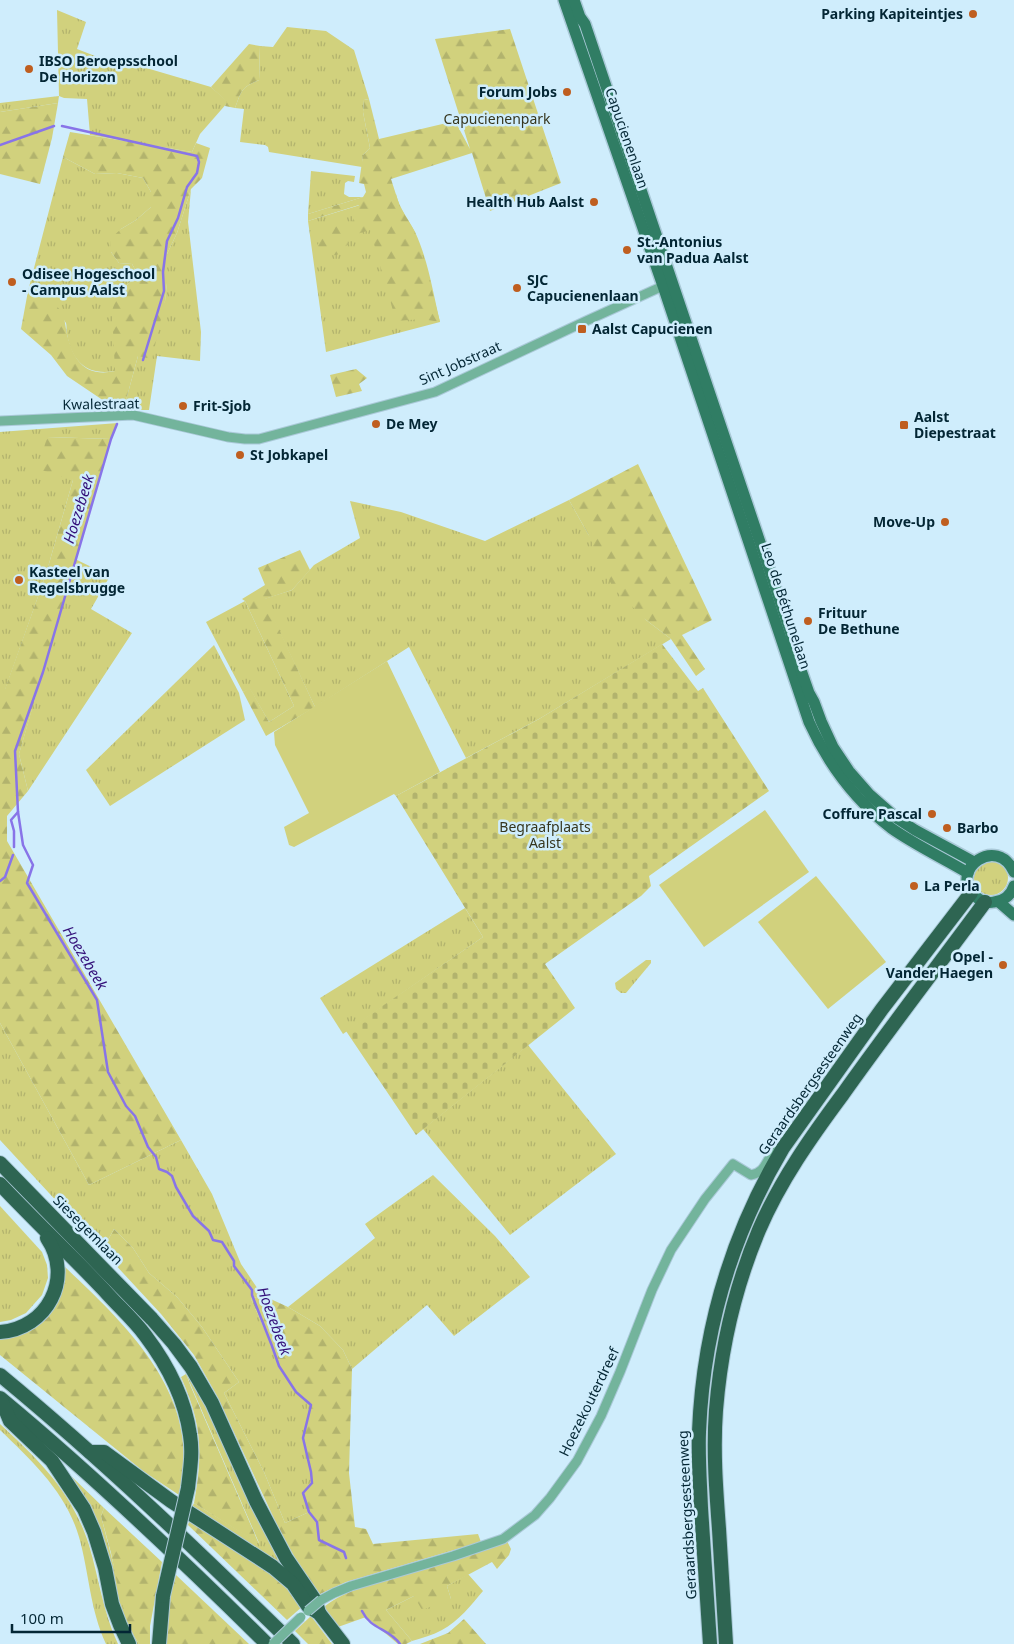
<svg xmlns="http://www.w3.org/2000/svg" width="1014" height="1644" font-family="'Noto Sans',sans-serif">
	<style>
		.grass { fill: url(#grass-tufts) }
		.forest { fill: url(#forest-firs) }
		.cemetery { fill: url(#cemetery-stones) }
		.garden { fill: #d1d17d }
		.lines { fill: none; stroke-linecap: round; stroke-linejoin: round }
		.stream { stroke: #8874e8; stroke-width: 2.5 }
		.minor-casing { stroke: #aac9d8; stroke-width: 11 }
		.major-casing { stroke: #aac9d8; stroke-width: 14 }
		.highway-casing { stroke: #aac9d8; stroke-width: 16 }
		.minor { stroke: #73b49c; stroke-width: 9 }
		.major { stroke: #307d64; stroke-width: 11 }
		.highway { stroke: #2e6552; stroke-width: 14 }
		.minor-bridge-casing { stroke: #aac9d8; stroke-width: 11; stroke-linecap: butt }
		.highway-bridge-casing { stroke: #aac9d8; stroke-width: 16; stroke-linecap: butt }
		.minor-bridge { stroke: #73b49c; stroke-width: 9 }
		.highway-bridge { stroke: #2e6552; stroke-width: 14 }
		.poi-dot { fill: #bf5e1f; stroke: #cfedfc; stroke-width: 2 }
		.labels { text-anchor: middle; stroke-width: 5; stroke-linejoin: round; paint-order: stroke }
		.poi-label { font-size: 14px; font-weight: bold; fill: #032634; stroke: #cfedfc; text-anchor: start }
		.park-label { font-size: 14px; fill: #36361e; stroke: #cfedfc }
		.street-label { font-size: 14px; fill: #032634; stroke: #cfedfc }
		.water-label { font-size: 15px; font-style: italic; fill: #34117a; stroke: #cfedfc }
	</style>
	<defs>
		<pattern id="grass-tufts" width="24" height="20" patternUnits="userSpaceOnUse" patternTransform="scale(1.25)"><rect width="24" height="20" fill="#d1d17d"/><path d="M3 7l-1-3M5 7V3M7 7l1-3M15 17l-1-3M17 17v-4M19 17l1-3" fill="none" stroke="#b2b36d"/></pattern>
		<pattern id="forest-firs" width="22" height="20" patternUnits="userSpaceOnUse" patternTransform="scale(1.25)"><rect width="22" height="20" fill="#d1d17d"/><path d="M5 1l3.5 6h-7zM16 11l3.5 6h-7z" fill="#b2b36d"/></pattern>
		<pattern id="cemetery-stones" width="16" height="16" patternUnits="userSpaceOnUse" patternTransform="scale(1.25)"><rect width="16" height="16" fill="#d1d17d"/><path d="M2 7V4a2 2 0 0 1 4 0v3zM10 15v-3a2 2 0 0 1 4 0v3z" fill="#b2b36d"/></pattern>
	</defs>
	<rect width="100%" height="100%" fill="#cfedfc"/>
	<g class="grass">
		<polygon points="57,10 86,22 77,49 108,61 109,57 211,87 228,102 200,134 192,152 90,135 87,99 64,98 59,96 58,103 0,112 0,103 59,96"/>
		<path d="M287 27 326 31 354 50 369 99 364 100 363 112 370 148 363 155 362 167 269 152 268 147 265 145 240 142 244 109 235 108C242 90 241 88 259 80L260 46 273 47Z"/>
		<path d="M63 157 95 174 117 173 143 178 151 192V207L136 220 121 229 111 252 119 263 132 264 138 275 117 294 115 371C87 376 72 362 67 334 66 331 67 326 66 323 64 318 44 298 39 295 36 293 31 292 28 291Z"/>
		<polygon points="311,171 355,176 354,182 348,181 345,183 344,194 349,197 363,197 308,214"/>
		<polygon points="191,189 188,222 201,332 200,361 157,356 149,410 123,410 122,405 125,404 138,356 165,301 167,283 167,254 177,233"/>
		<path d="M396 194C400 210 408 218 415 232 428 260 433 292 440 322L326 352 308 221Z"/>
		<polygon points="118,423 111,439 47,437 73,480 46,574 5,690 0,689 0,432"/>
		<polygon points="569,500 588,534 646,620 671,639 539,719 466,758 409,647 315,707 264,599 292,590 314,565 360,538 350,501 401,512 485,541"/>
		<polygon points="75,559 110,576 91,609 132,633 28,791 19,754"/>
		<polygon points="245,601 294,706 269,722 250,689 243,692 206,622"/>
		<polygon points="214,645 239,693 245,720 110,806 86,770"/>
		<circle cx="991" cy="878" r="17"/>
		<polygon points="465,908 483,937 343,1034 320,998"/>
		<polygon points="646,960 651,960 651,963 626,993 621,993 616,989 615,983"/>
		<polygon points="0,1023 89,1185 181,1140 212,1194 241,1264 262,1295 251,1299 272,1346 279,1366 296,1392 311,1405 303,1438 311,1472 312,1483 303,1493 309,1512 285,1523 264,1472 224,1393 239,1382 202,1327 177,1297 149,1273 133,1248 114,1229 109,1238 98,1246 0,1140"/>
		<polygon points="528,1045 616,1154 510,1235 423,1129"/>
		<polygon points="433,1175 495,1236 530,1277 454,1336 427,1305 352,1369 343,1350 320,1326 288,1307 375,1238 365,1224"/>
		<polygon points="0,1206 42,1252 47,1265 48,1278 42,1295 26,1313 11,1320 0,1322"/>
		<polygon points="186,1374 197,1389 281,1566 192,1507 194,1503 259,1543"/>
		<path d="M0 1424C40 1461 72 1492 89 1545 99 1579 103 1612 118 1644H106C90 1610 89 1572 79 1537 66 1492 32 1461 0 1430Z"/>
		<polygon points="66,1471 104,1508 101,1516 130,1629 139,1644 133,1644"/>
		<path d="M468 1574 483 1591C472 1604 458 1622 442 1630 433 1635 422 1638 412 1641L386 1610 414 1596 451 1599 447 1586Z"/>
	</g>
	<g class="forest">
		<polygon points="510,29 561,183 490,211 472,153 391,179 400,207 415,232 425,263 440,322 422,319 396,321 370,230 354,235 352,222 359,205 308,221 308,214 363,197 366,192 364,184 359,183 363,155 370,148 363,112 364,100 369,99 379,139 455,121 470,149 435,39"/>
		<path d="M249 44 260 46 259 80C241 88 242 90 235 108L225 106 227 102 211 87Z"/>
		<polygon points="58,103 52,138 40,184 0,174 0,112"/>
		<path d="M70 132 192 152 196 143 210 148 202 178 191 189 177 233 167 254V283L165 301 152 359 138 356 125 404 110 405 67 376 51 355 21 329 28 291C40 295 53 300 61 311 66 320 65 328 68 338 75 363 87 377 115 371L112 311 117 294 138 275 132 264 119 263 111 252 110 239 121 229 136 220 151 207V192L143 178 117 173 95 174 63 157Z"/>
		<polygon points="336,226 345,232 349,243 337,255 317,256 315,249 321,239 321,230"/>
		<polygon points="356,369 367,378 359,384 362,391 336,397 330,375"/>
		<polygon points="47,437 111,439 19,754 28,791 7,816 7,841 181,1140 89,1185 0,1023 0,689 5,689 46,574 73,480 38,469"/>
		<polygon points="638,464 712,620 682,635 705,669 696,676 671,639 646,620 613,588 588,534 569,500"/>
		<polygon points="300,550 310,570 292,590 265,599 315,707 266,736 243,692 250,688 269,722 294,706 245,601 242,599 265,585 258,568"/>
		<polygon points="114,1229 133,1248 149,1273 177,1297 202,1327 239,1382 224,1393 264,1472 285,1523 309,1512 303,1493 312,1483 311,1472 303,1438 311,1405 296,1392 279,1366 272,1346 251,1299 262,1295 288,1307 320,1326 343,1350 352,1369 349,1473 355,1527 366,1529 373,1544 478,1534 481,1542 346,1582 316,1596 278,1527 217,1396 194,1355 161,1314 98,1246 109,1238"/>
		<path d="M64 1266C128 1327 204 1397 179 1495L143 1471 0 1355V1338L50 1310 60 1294 63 1281Z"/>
		<path d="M186 1374 191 1387 259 1544 194 1503C203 1453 202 1424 181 1377Z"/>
		<polygon points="104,1508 162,1562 150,1626 150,1644 139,1644 130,1629 120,1597 111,1553 101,1516"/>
		<polygon points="190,1519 288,1586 303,1606 287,1620 188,1525"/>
		<path d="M507 1541 511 1549 509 1555 497 1569 492 1562 447 1586 451 1599 422 1610 414 1596 386 1610 412 1641 406 1644H398L366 1617 338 1627 324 1607C346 1589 378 1582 405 1574 435 1565 464 1556 494 1547Z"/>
		<polygon points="176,1575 249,1644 166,1644 168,1605"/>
		<polygon points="311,1616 332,1644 308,1644 295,1631"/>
		<polygon points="464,1619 486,1644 420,1644 448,1633"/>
	</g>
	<polygon class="cemetery" points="662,644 698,691 703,688 769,791 649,876 651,886 641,896 545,964 575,1008 416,1135 346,1031 483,937 396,796 539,719"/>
	<g class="garden">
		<polygon points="387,661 440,772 396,796 394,794 294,847 289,845 284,827 309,813 275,745 274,732"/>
		<polygon points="765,810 809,872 704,947 659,885"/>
		<polygon points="816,876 886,962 828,1009 758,922"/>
	</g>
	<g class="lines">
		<g class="stream">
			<polyline points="62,126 197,156 199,162 197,173 187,187 178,218 167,241 163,272 164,291 143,360"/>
			<polyline points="0,145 54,126"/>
			<polyline points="117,424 111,439 43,672 15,751 18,812 23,845 33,865 27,883 97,1000 108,1072 126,1106 135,1116 148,1147 156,1157 159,1169 167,1172 172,1176 176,1187 193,1216 209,1231 213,1240 222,1242 234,1261 234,1266 252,1290 252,1295 272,1346 279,1366 296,1392 311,1405 303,1438 311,1472 312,1483 303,1493 309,1512 317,1522 319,1540 344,1552 346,1558"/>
			<polyline points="14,847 14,831 11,820 18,812"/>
			<polyline points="0,881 5,877 13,855"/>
			<path d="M362 1611C371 1630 389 1628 400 1644"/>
		</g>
		<g class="minor-casing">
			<g id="minor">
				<polyline points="0,421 133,415 228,437 245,439 259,439 435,392 586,321 663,286"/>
				<path d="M321 1600 334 1593 351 1586 453 1556 503 1539 535 1515 550 1498 577 1461 601 1416 620 1372 652 1290 671 1250 705 1199 733 1164 751 1175C769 1172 765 1153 781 1148"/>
			</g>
		</g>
		<g class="major-casing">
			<g id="major">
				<path d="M564 0 663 286 809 722C828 764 855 800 891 828 915 845 943 858 968 873"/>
				<path d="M574 0 580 17 585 24C654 227 721 431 791 634L794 650 809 693 814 702 821 721 833 747 849 771 870 795 895 817 915 830 974 862"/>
				<path d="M1014 872C997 834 949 870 974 895 979 900 986 904 994 902 1004 901 1011 895 1014 886"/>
				<polyline points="999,902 1014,915"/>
			</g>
		</g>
		<g class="highway-casing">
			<g id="highway">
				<polyline points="0,1163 152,1319 174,1344 191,1367 212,1403 256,1501 286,1558 316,1602 319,1613"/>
				<path d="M0 1184C34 1220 70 1254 104 1290 117 1305 133 1319 145 1335 167 1364 185 1399 190 1435 193 1453 190 1470 188 1488"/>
				<path d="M0 1332C47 1329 74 1278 47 1238"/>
				<path d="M0 1375C103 1460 198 1551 293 1644"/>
				<path d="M0 1398C93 1475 181 1559 267 1644"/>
				<polyline points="2,1402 10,1421 52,1461 84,1509 94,1532 105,1568 112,1604 120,1625 129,1644"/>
				<polyline points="90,1452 104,1452 171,1501 273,1567 293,1584 308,1606 319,1613 343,1644"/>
				<polyline points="159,1644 163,1596"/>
				<path d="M710 1644C707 1599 704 1553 701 1508 700 1483 698 1457 699 1432 703 1331 732 1234 783 1148L882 1009 971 893"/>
				<path d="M726 1644C724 1606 721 1567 719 1529 716 1489 713 1450 716 1410 721 1348 735 1287 759 1230 780 1181 811 1137 843 1094 889 1029 938 966 985 902"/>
			</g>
		</g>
		<use href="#minor" class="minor"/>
		<use href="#major" class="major"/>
		<use href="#highway" class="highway"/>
		<g class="minor-bridge-casing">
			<g id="minor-bridge">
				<polyline points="308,1611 321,1600"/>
				<polyline points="273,1644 301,1617"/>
			</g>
		</g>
		<g class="highway-bridge-casing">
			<polyline id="highway-bridge" points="163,1596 188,1488"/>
		</g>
		<use href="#minor-bridge" class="minor-bridge"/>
		<use href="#highway-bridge" class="highway-bridge"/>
	</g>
	<g class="poi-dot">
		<circle cx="973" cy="14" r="5"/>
		<circle cx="29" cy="69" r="5"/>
		<circle cx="567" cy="92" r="5"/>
		<circle cx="594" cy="202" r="5"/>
		<circle cx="627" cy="250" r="5"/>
		<circle cx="12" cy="282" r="5"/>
		<circle cx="517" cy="288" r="5"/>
		<rect x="577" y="324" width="10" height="10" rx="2.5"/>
		<circle cx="183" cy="406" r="5"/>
		<circle cx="376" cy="424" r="5"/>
		<rect x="899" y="420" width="10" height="10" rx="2.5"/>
		<circle cx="240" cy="455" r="5"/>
		<circle cx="945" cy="522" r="5"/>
		<circle cx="19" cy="580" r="5"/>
		<circle cx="808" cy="621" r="5"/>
		<circle cx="932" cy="814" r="5"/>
		<circle cx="947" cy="828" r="5"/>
		<circle cx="914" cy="886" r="5"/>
		<circle cx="1003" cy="965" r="5"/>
	</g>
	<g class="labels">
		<g class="poi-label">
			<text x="963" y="19" text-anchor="end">Parking Kapiteintjes</text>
			<text x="39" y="66">IBSO Beroepsschool<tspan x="39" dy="16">De Horizon</tspan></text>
			<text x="557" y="97" text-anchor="end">Forum Jobs</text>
			<text x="584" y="207" text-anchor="end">Health Hub Aalst</text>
			<text x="637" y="247">St.-Antonius<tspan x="637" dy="16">van Padua Aalst</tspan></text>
			<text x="22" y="279">Odisee Hogeschool<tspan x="22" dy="16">- Campus Aalst</tspan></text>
			<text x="527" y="285">SJC<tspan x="527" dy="16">Capucienenlaan</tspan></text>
			<text x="592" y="334">Aalst Capucienen</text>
			<text x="193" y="411">Frit-Sjob</text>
			<text x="914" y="422">Aalst<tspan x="914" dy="16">Diepestraat</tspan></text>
			<text x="386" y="429">De Mey</text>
			<text x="250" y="460">St Jobkapel</text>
			<text x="935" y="527" text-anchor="end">Move-Up</text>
			<text x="29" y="577">Kasteel van<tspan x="29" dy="16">Regelsbrugge</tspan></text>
			<text x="818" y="618">Frituur<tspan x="818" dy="16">De Bethune</tspan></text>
			<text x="922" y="819" text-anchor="end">Coffure Pascal</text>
			<text x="957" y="833">Barbo</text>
			<text x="924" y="891">La Perla</text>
			<text x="993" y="962" text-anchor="end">Opel -<tspan x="993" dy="16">Vander Haegen</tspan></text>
		</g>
		<g class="park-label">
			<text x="497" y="124">Capucienenpark</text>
			<text x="545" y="832">Begraafplaats<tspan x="545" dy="16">Aalst</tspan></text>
		</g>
		<g class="street-label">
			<text transform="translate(627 138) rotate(71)" y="5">Capucienenlaan</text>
			<text transform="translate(460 363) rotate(-24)" y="5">Sint Jobstraat</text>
			<text transform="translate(101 404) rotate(-1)" y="5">Kwalestraat</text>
			<text transform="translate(786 606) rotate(72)" y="5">Leo de Béthunelaan</text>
			<text transform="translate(810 1084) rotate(-55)" y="5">Geraardsbergsesteenweg</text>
			<text transform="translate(88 1230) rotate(45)" y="5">Siesegemlaan</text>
			<text transform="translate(589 1402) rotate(-64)" y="5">Hoezekouterdreef</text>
			<text transform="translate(687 1515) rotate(-93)" y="5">Geraardsbergsesteenweg</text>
		</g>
		<g class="water-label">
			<text transform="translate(79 509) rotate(-73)" y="5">Hoezebeek</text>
			<text transform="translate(85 958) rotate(59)" y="5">Hoezebeek</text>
			<text transform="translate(274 1321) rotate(70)" y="5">Hoezebeek</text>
		</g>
	</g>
	<path d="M12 1624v8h118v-8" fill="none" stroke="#032634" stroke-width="2.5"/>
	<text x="20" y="1624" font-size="15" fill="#032634" stroke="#cfedfc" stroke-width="4" paint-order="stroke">100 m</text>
</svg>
